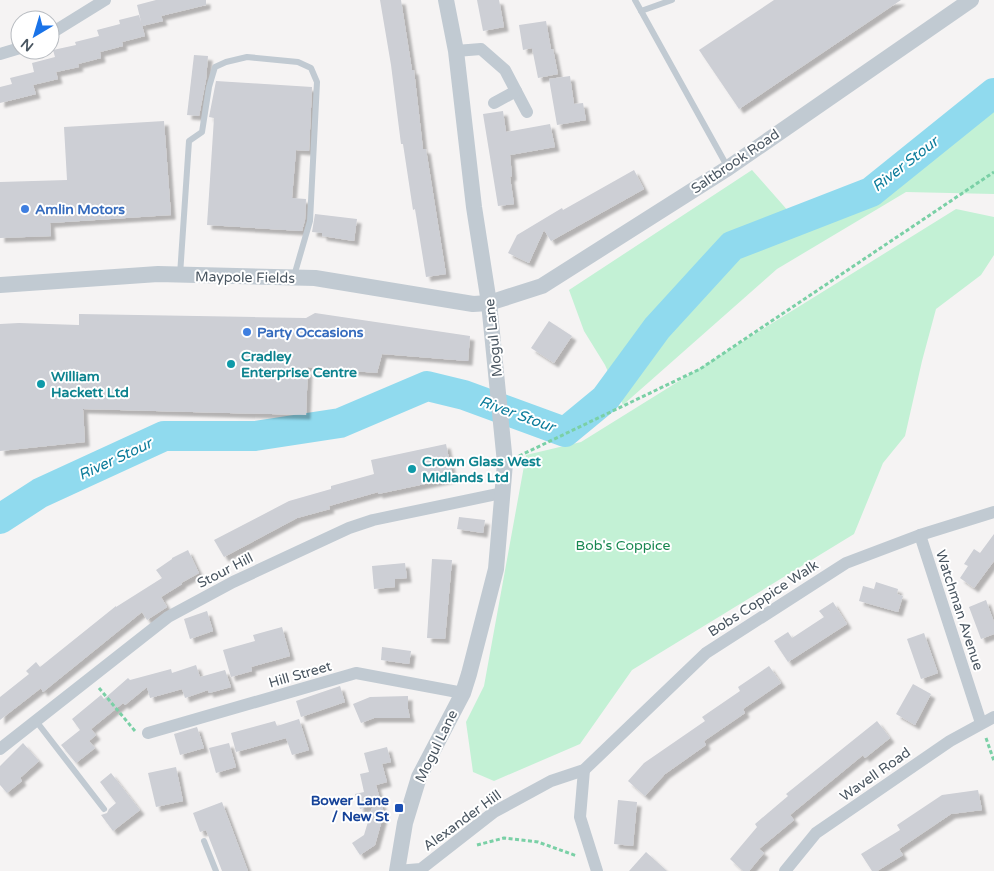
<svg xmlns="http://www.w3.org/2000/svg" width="994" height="871" font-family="'Varela Round',sans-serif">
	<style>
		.green { fill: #c3f1d5 }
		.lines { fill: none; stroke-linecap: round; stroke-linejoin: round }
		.river { stroke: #90daee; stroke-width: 30 }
		.building { fill: #cdcfd5; filter: url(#shadow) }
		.path { stroke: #7ad0a6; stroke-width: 3; stroke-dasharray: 4 2.5; stroke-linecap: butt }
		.service { stroke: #c1cad2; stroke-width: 6 }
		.minor { stroke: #c1cad2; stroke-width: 12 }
		.tertiary { stroke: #c1cad2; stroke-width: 16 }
		.shop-dot { fill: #3f7fe0; stroke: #fff; stroke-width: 2 }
		.culture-dot { fill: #0f9aa8; stroke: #fff; stroke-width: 2 }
		.transit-dot { fill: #1a4fb4; stroke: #fff; stroke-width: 2 }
		.labels { text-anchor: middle; stroke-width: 4; stroke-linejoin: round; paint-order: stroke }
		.street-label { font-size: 14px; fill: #4a5661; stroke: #fff }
		.shop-label { font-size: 14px; font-weight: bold; fill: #366cbe; stroke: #fff; text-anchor: start }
		.culture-label { font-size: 14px; font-weight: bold; fill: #0d838f; stroke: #fff; text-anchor: start }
		.park-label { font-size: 14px; fill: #17864f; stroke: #fff }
		.transit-label { font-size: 14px; font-weight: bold; fill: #164399; stroke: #fff; text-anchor: end }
		.water-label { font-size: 15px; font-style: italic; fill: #0c7c9b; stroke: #fff }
	</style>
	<defs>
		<filter id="shadow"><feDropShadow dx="4.5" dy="4.5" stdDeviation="1" flood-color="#0004"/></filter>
	</defs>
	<rect width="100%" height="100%" fill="#f5f3f3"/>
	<g class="green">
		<polygon points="994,93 994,194 906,192 777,269 623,405 605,365 584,331 569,290 752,170 797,221 871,192"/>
		<polygon points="956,209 994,217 994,255 981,275 936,309 922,361 905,436 883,463 854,534 632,670 580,744 494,781 473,772 466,722 484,686 526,455 581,442"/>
	</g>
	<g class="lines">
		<polyline class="river" points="0,519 40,493 164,436 255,436 340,423 427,386 464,395 565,432 605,399 657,328 732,246 871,192 994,93"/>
	</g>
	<g class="building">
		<polygon points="156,0 206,0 206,5 161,16 163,21 142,26 137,5"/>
		<polygon points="380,0 401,0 412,70 414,70 423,149 426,149 446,274 426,277 415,209 413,210 403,144 401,144 391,65"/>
		<polygon points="477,0 499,0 504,27 483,31"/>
		<polygon points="774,0 901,0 739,109 699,50"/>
		<polygon points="139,15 145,36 122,42 123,46 100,52 101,58 78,64 79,67 56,72 58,79 33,85 36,94 0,103 0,87 12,84 10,78 34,72 32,63 55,57 53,50 76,45 75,42 99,36 97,30 120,24 119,20"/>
		<polygon points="546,21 551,49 553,49 558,74 538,78 532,48 523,50 519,25"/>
		<polygon points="194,55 208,56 206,80 199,116 187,115"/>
		<polygon points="570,76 574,104 583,103 586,120 557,125 549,79"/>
		<polygon points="216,81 312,87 309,151 296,150 292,198 306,199 305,220 302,231 207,225 214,118 209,117"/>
		<polygon points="503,111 506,132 550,124 555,147 510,155 512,176 510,177 514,204 498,206 483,114"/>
		<polygon points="164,121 171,215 50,223 51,236 0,238 0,182 67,180 64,127"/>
		<polygon points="634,170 644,189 551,241 544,230 529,263 508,253 517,235 562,208 563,210"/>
		<polygon points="315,214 357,219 354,241 322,236 322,233 312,232"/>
		<polygon points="315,313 470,336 468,361 382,354 377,373 308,367 306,415 83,409 85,442 0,451 0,324 19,323 79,325 79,314 306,318"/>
		<polygon points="549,321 572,336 554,363 531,348"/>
		<polygon points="446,444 453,478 378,494 378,492 329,506 330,509 297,518 224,557 214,540 289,501 331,489 331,486 374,474 371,460"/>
		<polygon points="459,517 485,520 483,533 457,529"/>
		<polygon points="994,534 994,561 974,588 960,578 968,566 964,564 974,549 980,553"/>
		<polygon points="188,550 199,573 181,583 182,584 161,597 167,607 147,620 142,612 43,692 41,688 0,720 0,697 29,674 26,671 36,662 40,667 116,606 116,607 162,578 156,570 172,559 172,558"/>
		<polygon points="432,559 452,560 445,639 427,638"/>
		<polygon points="405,563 407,578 395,579 395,587 374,589 372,566"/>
		<polygon points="876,582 898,589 897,594 903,596 898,612 859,601 863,586 874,589"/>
		<polygon points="986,600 994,622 994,634 981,639 969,607"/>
		<polygon points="833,602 847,624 788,662 774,641 788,632 792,638 824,617 819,611"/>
		<polygon points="207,611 213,631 190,639 184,619"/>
		<polygon points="282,627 290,656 251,667 252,671 231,677 223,650 255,641 253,635"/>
		<polygon points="924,633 938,673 921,679 907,639"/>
		<polygon points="382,647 411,651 409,664 381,660"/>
		<polygon points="196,665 200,677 225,670 231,687 209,693 208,690 185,698 182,689 150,698 147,687 125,705 123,703 91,729 96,735 89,741 95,748 76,763 61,745 80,730 72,719 101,695 104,699 128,678 130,680 171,669 172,673"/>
		<polygon points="769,666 781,683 743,709 745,713 704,741 706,745 665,774 645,796 628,781 644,763 705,721 702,717 740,691 738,687"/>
		<polygon points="913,684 931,694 915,725 896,714"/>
		<polygon points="340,686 345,702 301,717 296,701"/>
		<polygon points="408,696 408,709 410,718 374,718 361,723 353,704 370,697"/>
		<polygon points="299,719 309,750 292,755 286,738 236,752 231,733 275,721 277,726"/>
		<polygon points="877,721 890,738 865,758 863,755 790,815 794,820 759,849 764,853 749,871 743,871 730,859 757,827 755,824 788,796 786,794"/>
		<polygon points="197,727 204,748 180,755 174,734"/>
		<polygon points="23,743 39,761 20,778 22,781 7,793 0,785 0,766"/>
		<polygon points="229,743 236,767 216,773 209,748"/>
		<polygon points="387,747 391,762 382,764 387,782 376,785 384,813 375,845 360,855 352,843 364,835 373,805 360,809 355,794 364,792 360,774 369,772 364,753"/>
		<polygon points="176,767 183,801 156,807 148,773"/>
		<polygon points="111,773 140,810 113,831 101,815 107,813 109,809 116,803 100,782"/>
		<polygon points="978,790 982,810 951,814 899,849 903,855 877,871 872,871 861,854 900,830 897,825 942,795"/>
		<polygon points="618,800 637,802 633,846 614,844"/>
		<polygon points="222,802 248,871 222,871 206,830 200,832 193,813"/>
		<polygon points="646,852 667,871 629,871"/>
	</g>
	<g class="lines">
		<g class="path">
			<polyline points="519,456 700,369 994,172"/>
			<polyline points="99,688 135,731"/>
			<polyline points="986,738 994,761"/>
			<polyline points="477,845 504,838 538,842 577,856"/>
		</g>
		<g class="service">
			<polyline points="635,0 727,166"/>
			<polyline points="641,11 672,0"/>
			<polyline points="180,275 189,141 202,132 209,87 215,67 226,62 247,57 298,62 311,68 317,82 310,221 294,276"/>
			<polyline points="36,721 104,809"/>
			<polyline points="204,841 216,871"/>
		</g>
		<g class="minor">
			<polyline points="50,34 105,0"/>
			<polyline points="456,51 481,49 505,70 527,112"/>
			<polyline points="0,54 20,48"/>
			<polyline points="494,103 516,91"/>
			<polyline points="920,535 981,723"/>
			<polyline points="148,733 356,673 463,693"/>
			<polyline points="0,749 168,617 233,582 349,528 373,520 502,493"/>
			<polyline points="584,770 580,817 597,871"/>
			<polyline points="397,871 421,869 494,812 551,781 584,770 706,653 846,563 920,535 994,512"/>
			<polyline points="785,871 816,833 950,741 994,717"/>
		</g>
		<g class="tertiary">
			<polyline points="0,285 158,274 315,278 473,304 489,303 542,286 728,168 971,0"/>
			<polyline points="397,871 405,823 419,777 463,693 469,674 496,569 505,463 489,303 474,207 456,51 446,0"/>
		</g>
	</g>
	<g class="shop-dot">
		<circle cx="25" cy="209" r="5"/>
		<circle cx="247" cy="332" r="5"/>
	</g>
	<g class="culture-dot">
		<circle cx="231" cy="364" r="5"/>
		<circle cx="41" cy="384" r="5"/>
		<circle cx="412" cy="469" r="5"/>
	</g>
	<rect class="transit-dot" x="394" y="803" width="10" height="10" rx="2.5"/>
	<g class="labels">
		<g class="street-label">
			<text transform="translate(735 161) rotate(-34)" y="5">Saltbrook Road</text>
			<text transform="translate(245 277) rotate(1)" y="5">Maypole Fields</text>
			<text transform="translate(493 338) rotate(-96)" y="5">Mogul Lane</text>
			<text transform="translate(225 570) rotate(-27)" y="5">Stour Hill</text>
			<text transform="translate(763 598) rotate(-33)" y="5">Bobs Coppice Walk</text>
			<text transform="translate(960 610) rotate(72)" y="5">Watchman Avenue</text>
			<text transform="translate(300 674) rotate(-16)" y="5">Hill Street</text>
			<text transform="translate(436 746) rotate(-64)" y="5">Mogul Lane</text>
			<text transform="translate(875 774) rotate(-35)" y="5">Wavell Road</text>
			<text transform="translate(462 820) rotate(-36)" y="5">Alexander Hill</text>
		</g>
		<g class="shop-label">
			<text x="35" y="214">Amlin Motors</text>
			<text x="257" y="337">Party Occasions</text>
		</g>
		<g class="culture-label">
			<text x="241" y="361">Cradley<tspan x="241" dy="16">Enterprise Centre</tspan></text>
			<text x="51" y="381">William<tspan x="51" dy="16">Hackett Ltd</tspan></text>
			<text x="422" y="466">Crown Glass West<tspan x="422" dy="16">Midlands Ltd</tspan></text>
		</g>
		<g class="park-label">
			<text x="623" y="550">Bob's Coppice</text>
		</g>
		<g class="transit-label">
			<text x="389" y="805">Bower Lane<tspan x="389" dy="16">/ New St</tspan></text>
		</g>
		<g class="water-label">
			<text transform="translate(905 164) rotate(-38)" y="5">River Stour</text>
			<text transform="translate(517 414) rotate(20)" y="5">River Stour</text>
			<text transform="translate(115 459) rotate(-25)" y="5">River Stour</text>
		</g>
	</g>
	<g transform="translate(35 35) rotate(218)"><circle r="24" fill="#ffffff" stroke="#b7bbc0"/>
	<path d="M0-4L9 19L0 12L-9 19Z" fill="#1a73e8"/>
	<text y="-8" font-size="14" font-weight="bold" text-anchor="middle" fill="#4a5661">N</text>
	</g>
</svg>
